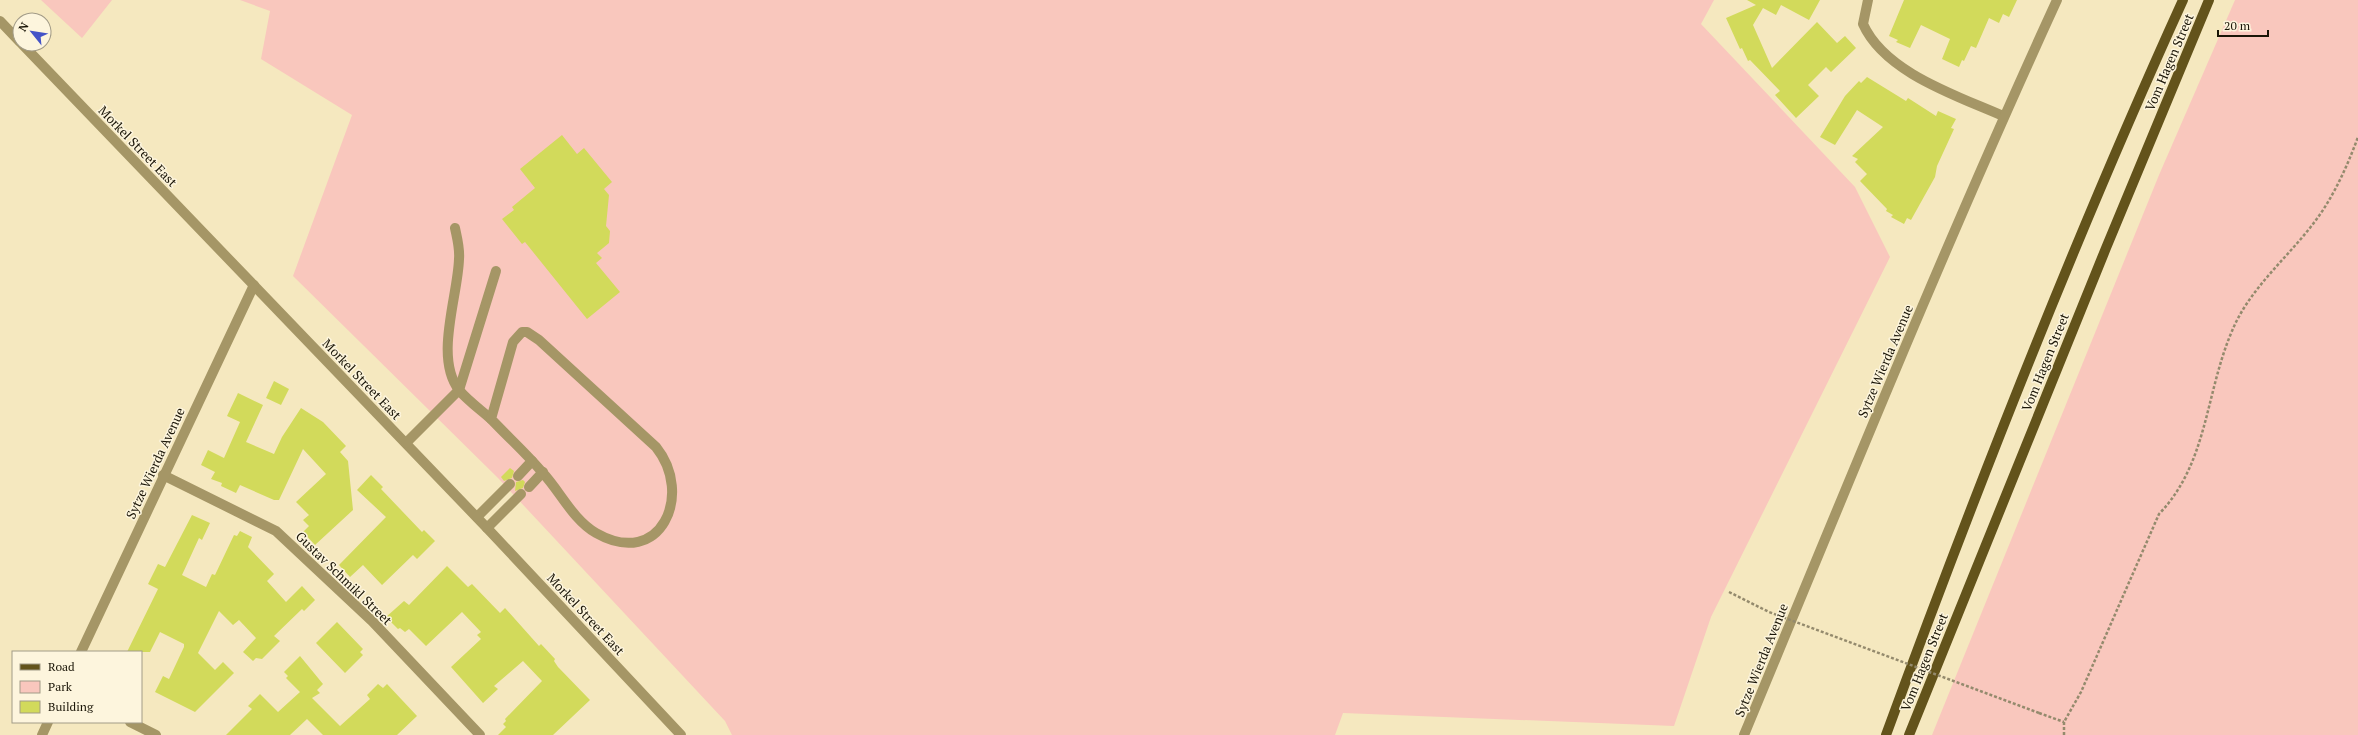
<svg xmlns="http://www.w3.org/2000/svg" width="2358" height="735" font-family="'PT Serif',serif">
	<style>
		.green { fill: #f9c7bd }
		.building { fill: #d2da5b }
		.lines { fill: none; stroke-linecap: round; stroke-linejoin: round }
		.path { stroke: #948a6d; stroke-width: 2.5; stroke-dasharray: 3 2; stroke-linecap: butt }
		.minor { stroke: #a59666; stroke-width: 10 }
		.major { stroke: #63531b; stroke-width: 10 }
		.path-bridge { stroke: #948a6d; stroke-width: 2.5; stroke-dasharray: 3 2; stroke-linecap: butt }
		.labels { text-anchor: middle; stroke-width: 3; stroke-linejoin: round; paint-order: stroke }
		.street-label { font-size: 13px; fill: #1a1507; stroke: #fdf5dd }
	</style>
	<rect width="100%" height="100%" fill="#f5e8bf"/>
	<g class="green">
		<polygon points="41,0 112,0 82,38"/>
		<polygon points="240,0 1714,0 1701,24 1855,187 1890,257 1711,617 1674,726 1343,713 1335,735 732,735 725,721 498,478 293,276 352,115 261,59 270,11"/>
		<polygon points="2235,0 2358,0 2358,735 1932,735 2159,175"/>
	</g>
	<g class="building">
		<polygon points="1747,0 1820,0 1809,20 1781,5 1776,15 1763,8 1753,25 1772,68 1817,22 1837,43 1845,36 1856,48 1831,72 1826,67 1808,85 1819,96 1796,118 1775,95 1780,91 1750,60 1748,61 1742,48 1740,49 1726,18 1756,5"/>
		<polygon points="1904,0 2017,0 2009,17 2003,14 1999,23 1989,18 1976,48 1971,46 1964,61 1962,60 1959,67 1942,59 1950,39 1921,25 1910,48 1896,42 1898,40 1889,36"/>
		<polygon points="1867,77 1906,101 1908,98 1936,116 1938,111 1956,119 1951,128 1954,129 1937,166 1935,177 1911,220 1907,218 1904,224 1891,217 1893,215 1886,211 1887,209 1860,181 1867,174 1855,162 1858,159 1852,156 1883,127 1857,110 1835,145 1820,137 1845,96 1859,81 1861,83"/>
		<polygon points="562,135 577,154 584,148 612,182 604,189 609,195 606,226 610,231 609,243 597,253 602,258 596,263 620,292 587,319 525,242 522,244 502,219 514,210 512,207 535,188 520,169"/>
		<polygon points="274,381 289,389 281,405 266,398"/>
		<polygon points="238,393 263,405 246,442 274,454 282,437 301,408 323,422 346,446 340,452 348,461 353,510 315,545 303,532 309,526 303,520 309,515 296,502 326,474 303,449 279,500 274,500 240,485 236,493 221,486 222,483 211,479 215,472 201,465 208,450 224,458 240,422 227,416"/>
		<polygon points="510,468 514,471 512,478 504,481 501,477"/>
		<polygon points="371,475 383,487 381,489 422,532 424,530 435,541 417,559 413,555 382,585 363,565 350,577 339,565 386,517 357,490"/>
		<polygon points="523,480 525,482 523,488 515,491 516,482"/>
		<polygon points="192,515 210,523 202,540 199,538 182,575 206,587 212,574 215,575 234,535 237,536 240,531 252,537 248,547 274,574 267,581 286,602 302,586 315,600 304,611 302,609 274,636 280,641 262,659 256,658 253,661 243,652 256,638 239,620 233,625 219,611 198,653 215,670 223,662 234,673 195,712 155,692 163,676 169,679 184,647 184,644 160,632 150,652 127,652 158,589 148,584 158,564 165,567"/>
		<polygon points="447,566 468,587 472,584 500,613 505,608 539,646 541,644 555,659 554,661 558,667 590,700 553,735 498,735 506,727 503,724 506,721 505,719 542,681 523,661 494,686 498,689 483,703 451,667 481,639 477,635 481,632 462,612 426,646 409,629 405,632 400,628 398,629 386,617 404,601 409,605"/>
		<polygon points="337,622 363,649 360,652 363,655 345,673 316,643"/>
		<polygon points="300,656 323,684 317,690 320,693 312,698 340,726 370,699 367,695 378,684 383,688 387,684 417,716 397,735 323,735 307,719 290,735 226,735 252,709 248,706 260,694 278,712 300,692 286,678 288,676 284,672"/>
	</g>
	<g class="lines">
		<g class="path">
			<polyline points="2039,713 2064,722"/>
			<path d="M2064 735V722L2081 692 2159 514C2208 463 2205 394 2232 331 2251 285 2293 254 2321 213 2337 189 2348 164 2358 137"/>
		</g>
		<g class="minor">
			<path d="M1868 0 1863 24C1885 73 1958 96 2003 116"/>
			<polyline points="0,21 20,42"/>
			<polyline points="22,44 487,528 681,735"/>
			<path d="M455 228C457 238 460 248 459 259 458 296 434 358 459 390 468 401 481 410 491 419"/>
			<path d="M522 332H527L539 340 656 447C694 494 661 570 596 533 573 520 560 491 542 472 526 453 508 437 491 419L513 342Z"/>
			<polyline points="406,443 459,390 496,271"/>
			<polyline points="163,475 276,531 372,621 480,735"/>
			<polyline points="518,476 532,461"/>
			<polyline points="529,487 543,472"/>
			<polyline points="477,517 510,484"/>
			<polyline points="487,528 521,494"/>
			<polyline points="81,652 254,285"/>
			<polyline points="130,722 156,735"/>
			<polyline points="42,735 48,722"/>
			<path d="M1744 735C1846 489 1946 242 2057 0"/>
		</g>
		<g class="major">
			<path d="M1886 735C1977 487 2074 240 2183 0"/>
			<polyline points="1909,735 2106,248 2209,0"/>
		</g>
		<polyline class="path-bridge" points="1729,592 1769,612 2039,713"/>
	</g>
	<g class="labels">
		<g class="street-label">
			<text transform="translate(2169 62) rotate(-67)" y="5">Vom Hagen Street</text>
			<text transform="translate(138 146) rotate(46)" y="5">Morkel Street East</text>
			<text transform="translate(1885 361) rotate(-67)" y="5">Sytze Wierda Avenue</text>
			<text transform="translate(2045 362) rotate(-68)" y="5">Vom Hagen Street</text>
			<text transform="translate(362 379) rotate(46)" y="5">Morkel Street East</text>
			<text transform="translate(155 463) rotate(-65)" y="5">Sytze Wierda Avenue</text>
			<text transform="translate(344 578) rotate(44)" y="5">Gustav Schmikl Street</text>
			<text transform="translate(586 614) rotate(47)" y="5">Morkel Street East</text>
			<text transform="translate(1761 660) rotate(-68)" y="5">Sytze Wierda Avenue</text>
			<text transform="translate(1924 662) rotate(-68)" y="5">Vom Hagen Street</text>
		</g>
	</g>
	<rect x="12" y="651" width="130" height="72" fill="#fdf5dd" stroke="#a29b87"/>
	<rect x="20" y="664" width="20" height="6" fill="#63531b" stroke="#a29b87"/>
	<text x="48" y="671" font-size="12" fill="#1a1507">Road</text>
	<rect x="20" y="681" width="20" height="12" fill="#f9c7bd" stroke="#a29b87"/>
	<text x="48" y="691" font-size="12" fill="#1a1507">Park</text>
	<rect x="20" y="701" width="20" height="12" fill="#d2da5b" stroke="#a29b87"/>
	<text x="48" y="711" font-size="12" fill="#1a1507">Building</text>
	<g transform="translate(32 32) rotate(300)"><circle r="19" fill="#fdf5dd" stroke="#a29b87"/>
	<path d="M0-3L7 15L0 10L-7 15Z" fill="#4453c7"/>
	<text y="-6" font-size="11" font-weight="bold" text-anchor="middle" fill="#1a1507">N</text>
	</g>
	<path d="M2218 30v6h50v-6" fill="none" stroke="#1a1507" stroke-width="2"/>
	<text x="2224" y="30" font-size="12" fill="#1a1507" stroke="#fdf5dd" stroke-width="3" paint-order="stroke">20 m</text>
</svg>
